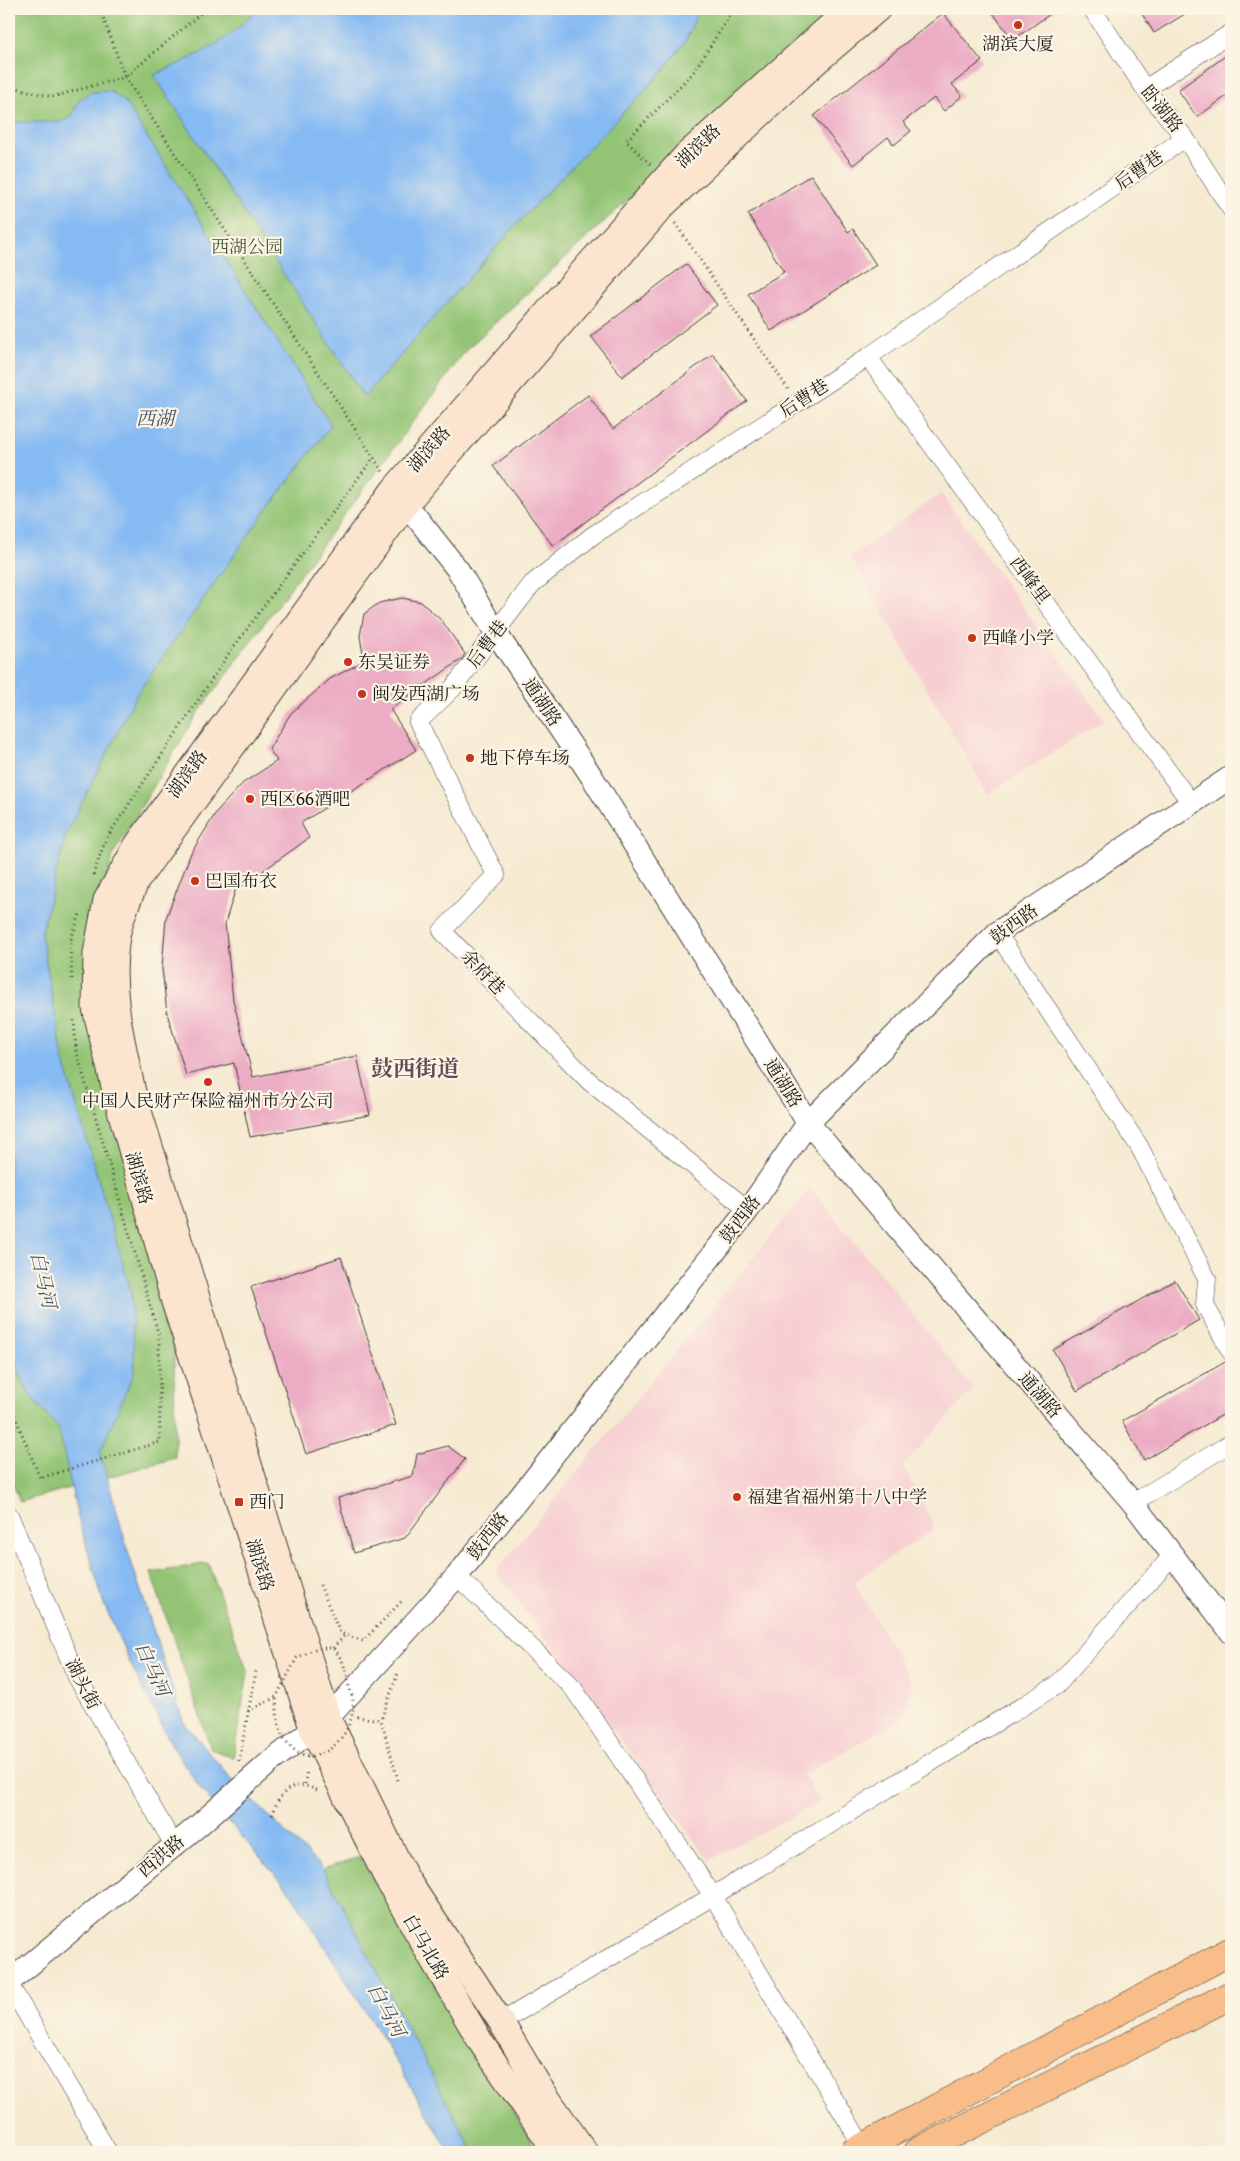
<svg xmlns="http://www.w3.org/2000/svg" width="1240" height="2161" font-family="Vollkorn,'Noto Serif SC',serif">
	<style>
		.built { fill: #f7cfd2 }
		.green { fill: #93c474; stroke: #587048 }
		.water { fill: #85baf3; stroke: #506b88 }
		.building { fill: #ecacc4 }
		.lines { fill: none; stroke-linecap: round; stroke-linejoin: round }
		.minor-casing { stroke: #3d3b37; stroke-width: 19 }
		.tertiary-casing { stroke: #3d3b37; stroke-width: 24 }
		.secondary-casing { stroke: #3d3b37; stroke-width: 27 }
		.primary-casing { stroke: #3d3b37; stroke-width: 29 }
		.path { stroke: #3d3b37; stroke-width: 3; stroke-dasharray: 1 4; stroke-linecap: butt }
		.minor { stroke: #fff; stroke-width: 18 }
		.tertiary { stroke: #fff; stroke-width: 22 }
		.secondary { stroke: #fce5cf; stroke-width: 25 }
		.primary { stroke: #f8bd88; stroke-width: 28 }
		.path-bridge { stroke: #3d3b37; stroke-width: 3; stroke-dasharray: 1 4; stroke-linecap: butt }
		.poi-dot { fill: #c8321e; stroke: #fcf5e5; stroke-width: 2 }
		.labels { text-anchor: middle; stroke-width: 4.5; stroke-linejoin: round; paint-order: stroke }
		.poi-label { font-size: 18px; fill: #1c1c1c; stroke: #fcf5e5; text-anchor: start }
		.street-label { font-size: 18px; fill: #1c1c1c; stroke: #fcf5e5 }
		.park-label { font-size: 18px; fill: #46573b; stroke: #fcf5e5 }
		.water-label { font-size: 19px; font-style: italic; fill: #415367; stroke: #fcf5e5 }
		.district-label { font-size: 22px; font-weight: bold; fill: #654e57; stroke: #fcf5e5 }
	</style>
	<rect width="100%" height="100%" fill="#fcf5e5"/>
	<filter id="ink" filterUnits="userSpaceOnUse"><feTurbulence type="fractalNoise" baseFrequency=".02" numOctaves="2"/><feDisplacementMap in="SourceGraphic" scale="10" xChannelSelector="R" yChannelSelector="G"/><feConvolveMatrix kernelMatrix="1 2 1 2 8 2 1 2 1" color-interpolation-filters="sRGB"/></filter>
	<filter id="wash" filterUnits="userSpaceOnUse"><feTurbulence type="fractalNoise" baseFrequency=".0096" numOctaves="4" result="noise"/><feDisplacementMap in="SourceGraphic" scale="20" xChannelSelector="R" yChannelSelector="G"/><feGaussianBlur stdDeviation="1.12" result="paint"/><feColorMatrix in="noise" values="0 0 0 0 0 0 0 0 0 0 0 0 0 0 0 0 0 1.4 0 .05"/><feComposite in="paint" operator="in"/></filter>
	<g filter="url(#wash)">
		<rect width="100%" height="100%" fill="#f6ead2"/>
		<g class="built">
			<polygon points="941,494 1104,720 988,794 850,557"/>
			<polygon points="810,1188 974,1389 903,1466 935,1528 854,1582 913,1684 902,1719 803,1774 820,1802 709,1860 496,1571"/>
		</g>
		<g class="green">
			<polygon points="9,9 833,9 466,350 195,717 114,853 87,941 174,1338 175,1458 20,1502 9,1473"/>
			<polygon points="208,1563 248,1673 233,1758 211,1749 151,1573"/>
			<polygon points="360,1857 538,2152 472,2152 323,1869"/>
		</g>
		<g class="water">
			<path d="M256 9H699L686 40 661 73 513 228 364 397 154 75C192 58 230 42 256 9Z"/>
			<polygon points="110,91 125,102 331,425 254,527 137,694 66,834 41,934 63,1058 131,1292 135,1370 100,1452 129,1555 183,1721 233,1781 323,1869 473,2152 450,2152 381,2036 289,1890 202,1791 173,1747 132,1667 104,1604 77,1514 59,1429 29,1394 9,1348 9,122 61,122 72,116 79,100 92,92"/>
		</g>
		<g id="blocks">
			<g class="building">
				<polygon points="990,9 1057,9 1013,40"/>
				<polygon points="1139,9 1193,9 1154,33"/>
				<polygon points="943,13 982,61 952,84 962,96 944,111 934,98 903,122 911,131 894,145 888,137 853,165 814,116"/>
				<polygon points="1231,52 1231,93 1197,117 1178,90"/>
				<polygon points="811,175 848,232 853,229 876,265 771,331 748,294 784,272 748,214"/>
				<polygon points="686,264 717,305 622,377 591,336"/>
				<polygon points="713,354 747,401 553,546 493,466 588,395 613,429"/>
				<polygon points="402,598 421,602 442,621 465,654 462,659 390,709 416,750 301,823 309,838 235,891 225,923 233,1000 253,1077 357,1056 370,1115 250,1137 234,1063 186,1075 167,1013 162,968 166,918 191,853 217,811 243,783 277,761 269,749 291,713 330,679 364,661 360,636 364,614 379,603"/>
				<polygon points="341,1257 396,1425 306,1454 251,1287"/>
				<polygon points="1175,1280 1199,1320 1077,1391 1053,1350"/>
				<polygon points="1227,1361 1231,1363 1231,1410 1144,1460 1122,1421"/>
				<polygon points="448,1446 465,1459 405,1538 354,1553 338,1498 413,1476 417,1454"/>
			</g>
		</g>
	</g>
	<g filter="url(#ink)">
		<use href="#blocks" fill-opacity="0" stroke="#3d3b37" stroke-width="1"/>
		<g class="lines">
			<g class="minor-casing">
				<g id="minor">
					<polyline points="1092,9 1145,89 1185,138 1231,209"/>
					<polyline points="1145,89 1231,33"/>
					<polyline points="868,357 1191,803"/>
					<polyline points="997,933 1139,1146 1207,1279 1205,1305 1231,1352"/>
					<polyline points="748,1210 589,1081 442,931 496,875 418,722 453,688 532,584 592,536 868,357 1185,138"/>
					<polyline points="1133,1503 1231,1443"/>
					<polyline points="9,1515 77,1677 174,1845"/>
					<polyline points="457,1576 573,1688 713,1896 863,2147"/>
					<polyline points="9,1984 108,2152"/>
					<polyline points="501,2022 713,1896 1057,1685 1172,1556"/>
				</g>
			</g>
			<g class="tertiary-casing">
				<g id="tertiary">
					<polyline points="395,490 458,570 496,633 592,777 808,1123 1133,1503 1231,1632"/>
					<polyline points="9,1982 199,1825 270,1762 328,1718 457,1576 748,1210 808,1123 997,933 1231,777"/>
				</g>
			</g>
			<g class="secondary-casing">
				<g id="secondary">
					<polyline points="556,2152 482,2044 431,1957 386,1877 313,1731 174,1302 118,1103 95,1008 96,953 106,900 136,846 394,489 588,265 686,155 849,9"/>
					<path d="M585 2152 539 2086 501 2022 405 1876 328 1718 133 1092C123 1043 109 994 116 944 118 923 128 902 136 882L406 504 663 206 815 63 878 9"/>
				</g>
			</g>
			<g class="primary-casing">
				<g id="primary">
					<polyline points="854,2152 1231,1951"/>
					<polyline points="917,2152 1231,1995"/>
				</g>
			</g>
			<g class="path">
				<polyline points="100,9 125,77 206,9"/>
				<polyline points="9,86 52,97 125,77 383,472"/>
				<polyline points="650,164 626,141 693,73 734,9"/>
				<polyline points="675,223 788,389"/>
				<polyline points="93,875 106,839 230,652 373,458"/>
				<polyline points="72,979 70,942 80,914"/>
				<polyline points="9,1402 40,1478 160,1442 159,1336 76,1050 74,1020"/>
				<polyline points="320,1585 340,1633 363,1641 403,1600"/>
				<polyline points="333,1648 345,1635"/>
				<polyline points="357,1717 381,1720"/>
				<polyline points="239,1761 256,1671"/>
				<polyline points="398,1780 381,1720 398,1673"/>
				<polyline points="305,1784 307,1770"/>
				<path d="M272 1815C281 1790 293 1778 319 1791"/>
			</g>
			<use href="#minor" class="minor"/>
			<use href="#tertiary" class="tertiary"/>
			<use href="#secondary" class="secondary"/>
			<use href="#primary" class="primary"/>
			<path class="path-bridge" d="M248 1711 276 1697 297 1658 317 1648H333C343 1659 347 1671 349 1686 351 1692 354 1701 353 1708 351 1740 312 1777 286 1741 277 1728 277 1712 276 1697"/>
		</g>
	</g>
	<g class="poi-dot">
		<circle cx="1018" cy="25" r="5"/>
		<circle cx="972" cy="638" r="5"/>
		<circle cx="348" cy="662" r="5"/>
		<circle cx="362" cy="694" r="5"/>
		<circle cx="470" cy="758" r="5"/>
		<circle cx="250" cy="799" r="5"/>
		<circle cx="195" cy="881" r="5"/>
		<circle cx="208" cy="1082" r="5"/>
		<circle cx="737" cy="1497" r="5"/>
		<rect x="234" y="1497" width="10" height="10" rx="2.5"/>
	</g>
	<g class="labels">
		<g class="poi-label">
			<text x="1018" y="50" text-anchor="middle">湖滨大厦</text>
			<text x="982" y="644">西峰小学</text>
			<text x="358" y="668">东吴证券</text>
			<text x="372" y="700">闽发西湖广场</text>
			<text x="480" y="764">地下停车场</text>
			<text x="260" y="805">西区66酒吧</text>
			<text x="205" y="887">巴国布衣</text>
			<text x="208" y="1107" text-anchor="middle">中国人民财产保险福州市分公司</text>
			<text x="747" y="1503">福建省福州第十八中学</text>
			<text x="249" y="1508">西门</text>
		</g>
		<g class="street-label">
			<text transform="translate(1162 109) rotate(51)" y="6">卧湖路</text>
			<text transform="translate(698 146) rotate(-44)" y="6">湖滨路</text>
			<text transform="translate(1139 170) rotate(-35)" y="6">后曹巷</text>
			<text transform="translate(804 398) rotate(-33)" y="6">后曹巷</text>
			<text transform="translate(429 449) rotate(-49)" y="6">湖滨路</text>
			<text transform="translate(1030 580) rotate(54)" y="6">西峰里</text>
			<text transform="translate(487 644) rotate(-53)" y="6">后曹巷</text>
			<text transform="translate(542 702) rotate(56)" y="6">通湖路</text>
			<text transform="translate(187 774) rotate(-54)" y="6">湖滨路</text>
			<text transform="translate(1014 924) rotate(-36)" y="6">鼓西路</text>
			<text transform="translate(483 972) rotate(46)" y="6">余府巷</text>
			<text transform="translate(783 1083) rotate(58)" y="6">通湖路</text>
			<text transform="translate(139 1178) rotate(74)" y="6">湖滨路</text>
			<text transform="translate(740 1219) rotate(-53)" y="6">鼓西路</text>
			<text transform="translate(1040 1395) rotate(49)" y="6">通湖路</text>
			<text transform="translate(488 1536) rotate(-52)" y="6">鼓西路</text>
			<text transform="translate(260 1565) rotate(72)" y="6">湖滨路</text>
			<text transform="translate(83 1684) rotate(63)" y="6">湖头街</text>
			<text transform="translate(161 1856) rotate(-40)" y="6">西洪路</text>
			<text transform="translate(426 1947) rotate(60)" y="6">白马北路</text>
		</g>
		<g class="park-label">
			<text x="247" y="253">西湖公园</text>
		</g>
		<g class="water-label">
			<text x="155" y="425">西湖</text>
			<text transform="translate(44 1280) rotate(77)" y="7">白马河</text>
			<text transform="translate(153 1669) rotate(66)" y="7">白马河</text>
			<text transform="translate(387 2010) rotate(62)" y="7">白马河</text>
		</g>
		<g class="district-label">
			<text x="415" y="1076">鼓西街道</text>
		</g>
	</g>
	<rect width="1240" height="2161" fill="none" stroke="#fcf5e5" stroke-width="30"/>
</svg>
